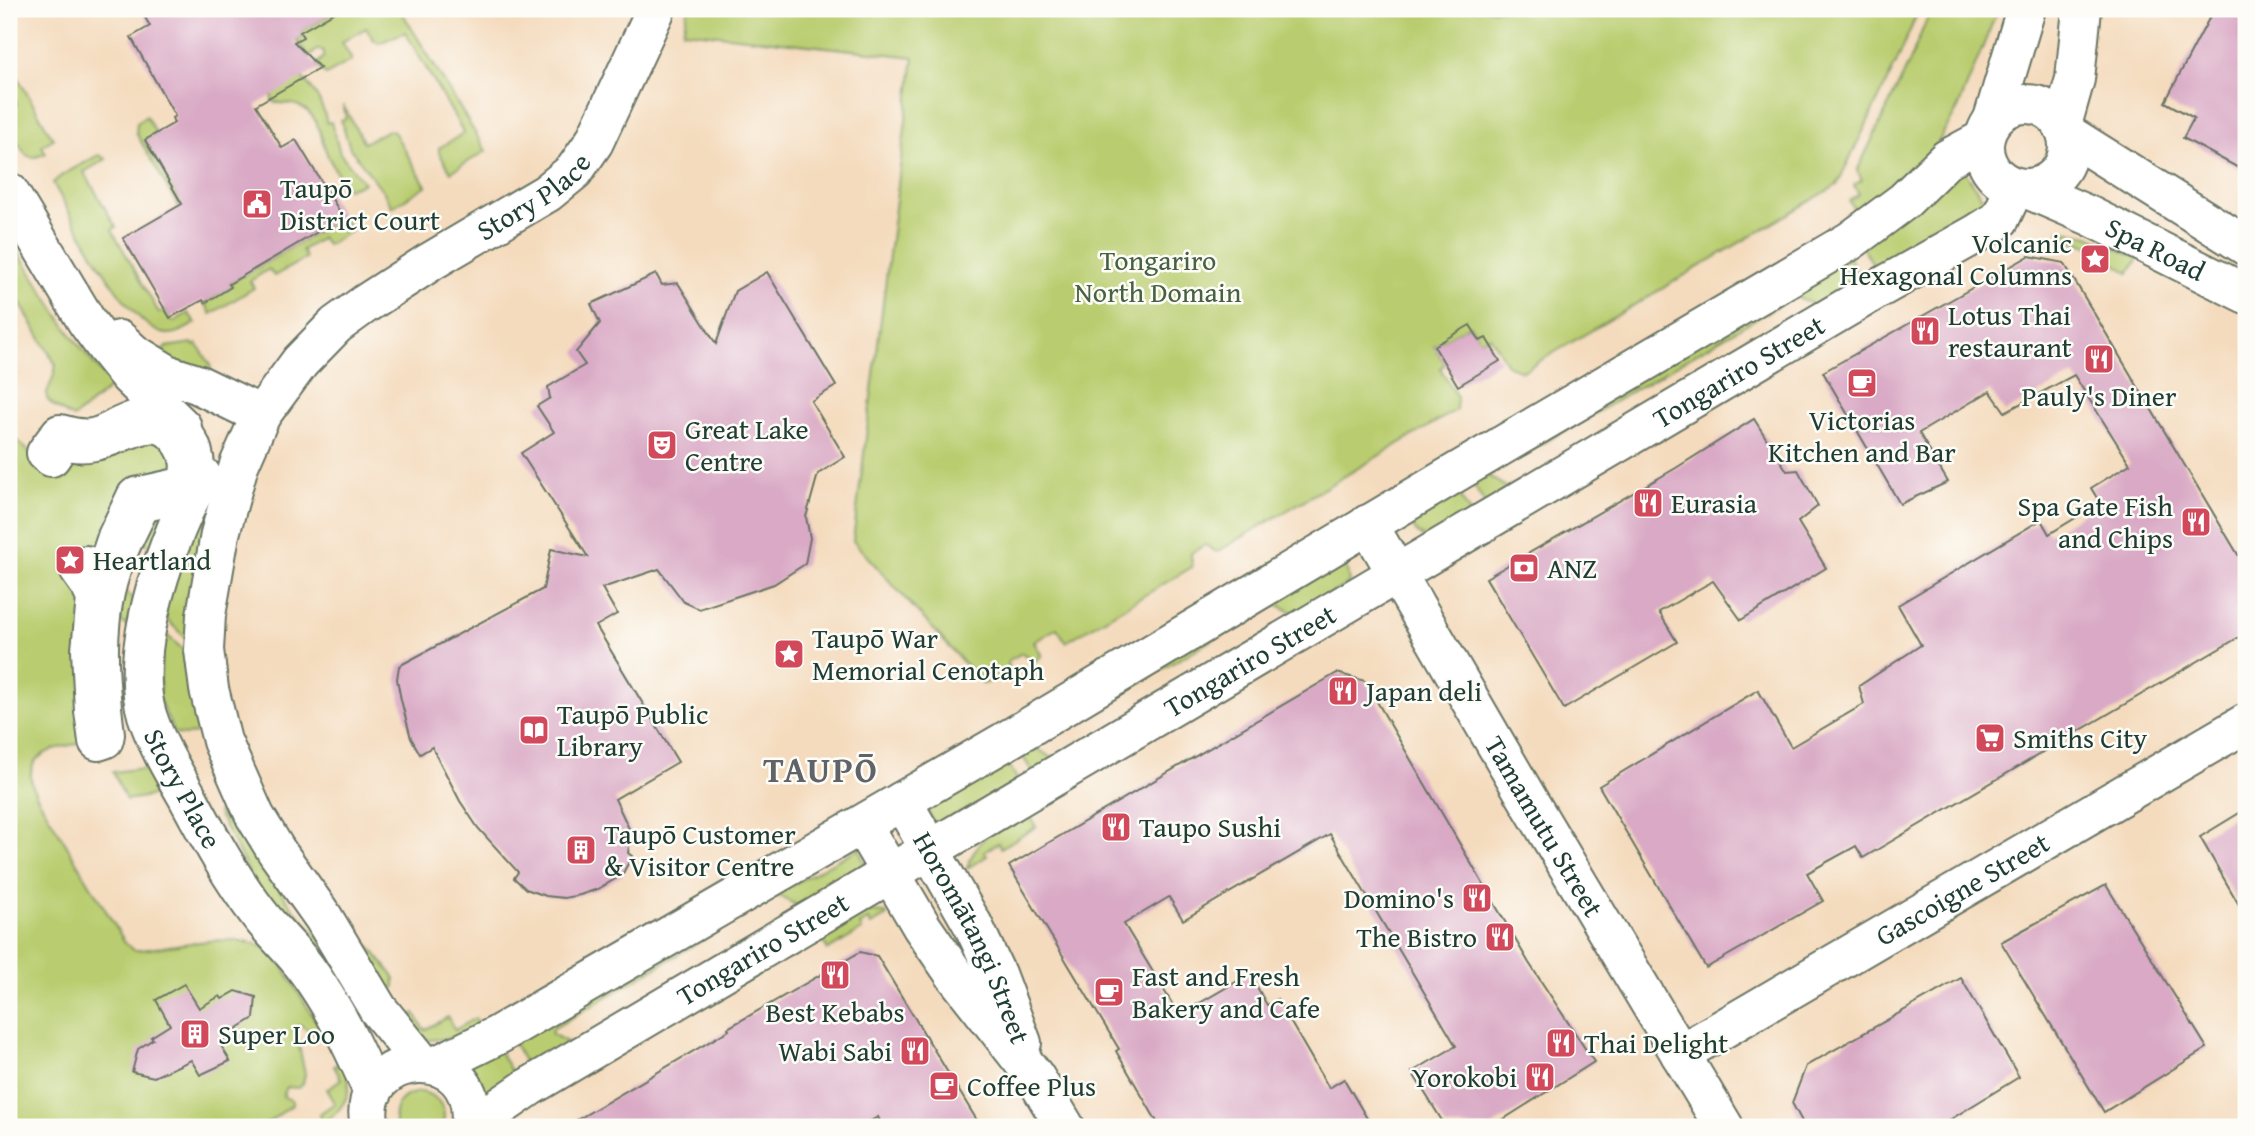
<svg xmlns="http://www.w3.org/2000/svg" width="2255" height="1136" font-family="'Gentium Book Plus',serif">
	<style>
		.green { fill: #b9cd70; stroke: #6c8552; stroke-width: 2 }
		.building { fill: #d9a9c5 }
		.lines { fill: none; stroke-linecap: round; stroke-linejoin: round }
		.minor-casing { stroke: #6a7464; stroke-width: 42 }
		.major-casing { stroke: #6a7464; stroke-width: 42 }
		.minor { stroke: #fff; stroke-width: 38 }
		.major { stroke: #fff; stroke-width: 38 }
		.labels { text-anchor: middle; stroke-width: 5; stroke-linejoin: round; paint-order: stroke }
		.poi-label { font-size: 28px; fill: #1f3d34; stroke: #fdfcf7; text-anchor: start }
		.street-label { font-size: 28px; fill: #1f3d34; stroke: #fdfcf7 }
		.park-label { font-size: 28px; fill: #466143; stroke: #fdfcf7 }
		.district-label { font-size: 35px; font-weight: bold; letter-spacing: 2px; fill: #606367; stroke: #fdfcf7 }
	</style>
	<rect width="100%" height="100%" fill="#fdfcf7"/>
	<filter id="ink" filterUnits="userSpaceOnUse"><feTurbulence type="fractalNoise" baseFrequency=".0143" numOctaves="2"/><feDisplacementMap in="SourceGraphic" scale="14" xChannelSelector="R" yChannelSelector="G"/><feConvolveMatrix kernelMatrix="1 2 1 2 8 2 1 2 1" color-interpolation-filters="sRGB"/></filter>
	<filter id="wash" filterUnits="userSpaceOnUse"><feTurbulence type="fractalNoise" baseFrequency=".00686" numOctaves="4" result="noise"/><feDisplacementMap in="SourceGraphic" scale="28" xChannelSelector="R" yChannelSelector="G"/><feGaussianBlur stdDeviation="1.57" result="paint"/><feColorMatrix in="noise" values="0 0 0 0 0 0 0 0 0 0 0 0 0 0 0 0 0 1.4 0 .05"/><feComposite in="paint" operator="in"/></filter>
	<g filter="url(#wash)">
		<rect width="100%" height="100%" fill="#f4dbbe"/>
		<g class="green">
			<polygon points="340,9 400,9 486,151 451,172 439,153 439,148 464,133 405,32 379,43 373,39 366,28 342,42 352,60 326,75 316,65 324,57 324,51 318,49 309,57 297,41 303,37 300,32"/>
			<polygon points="688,9 1919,9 1898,59 1837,185 1523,371 1508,366 1490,336 1480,341 1470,325 1434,346 1445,364 1440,368 1457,397 1456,410 1217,552 1205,545 1191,553 1192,567 1066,642 1057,628 1034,642 1042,656 1034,661 1022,653 1008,661 1009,675 983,684 853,541 914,57 683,31"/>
			<polygon points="1931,9 1998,9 1958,108 1933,151 1854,228 1847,216 1855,211 1849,201 1859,194 1854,185 1862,180 1857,171 1909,63"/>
			<path d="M9 62 53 139 42 146 46 153C39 156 33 159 26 155L9 129V110L17 104 14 98 9 101Z"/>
			<path d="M296 73C313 85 322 102 327 123L331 122 340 153 364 183 347 189C340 178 333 167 328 156 319 136 321 116 299 106 290 102 280 105 272 101V95Z"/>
			<polygon points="343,105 364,143 388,130 394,132 426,186 392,207 383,191 350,148 341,120 346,119"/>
			<polygon points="146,116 156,133 145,141 161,167 166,170 180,205 178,206 136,133 137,123"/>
			<path d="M99 155 106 159 84 172 116 227 112 230 159 313 165 310 173 322 188 313 196 323C187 328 177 335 166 334 128 329 72 216 53 183L62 175Z"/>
			<polygon points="1962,167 1992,213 1880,276 1861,244"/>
			<polygon points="343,217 351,231 327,245 322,238 302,250 306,258 274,276 269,269 250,281 254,288 211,314 205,303 230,287 229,284"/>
			<polygon points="2059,230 2089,236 2138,258 2129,273 2111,261 2110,254 2078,242 2060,241"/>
			<path d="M9 238 71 335 112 386 73 418C30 392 51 400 56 365L9 284Z"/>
			<polygon points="1847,253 1865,285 1814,305 1794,296 1488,476 1511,490 1487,507 1468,476"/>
			<polygon points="192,343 194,346 197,344 210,364 211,372 158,357 166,347"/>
			<path d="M9 434 40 461 183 434 152 551 133 523 109 576 139 604 134 631 103 608 102 740C69 746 10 747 38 798L126 944 134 950H139C178 947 248 926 277 957L314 1018 329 1027 311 1033 301 1025 295 1027 305 1074 303 1083 299 1088 287 1087 283 1096 292 1101V1105L262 1127H9V474L17 461 9 445Z"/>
			<path d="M1453 485 1472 516 1424 538C1415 532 1412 527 1411 516Z"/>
			<polygon points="210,504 190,642 167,620 163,594 197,522"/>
			<polygon points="1339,561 1347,569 1349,583 1296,614 1274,603 1033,746 1054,759 1034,775 1015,743"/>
			<path d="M163 632 187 653 201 730C193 736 183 736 174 733L159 699Z"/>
			<polygon points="1001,751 1020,784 937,824 933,822 926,804"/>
			<polygon points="136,769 151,770 165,791 163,794 126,800 113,772"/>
			<polygon points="228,797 245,837 271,878 293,908 334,955 367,1007 353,1015 257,888 218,813"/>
			<path d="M1029 804 1034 812 1030 815 1036 827 1001 848 998 843 984 852 987 856 967 868C977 835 1003 823 1029 804Z"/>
			<polygon points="859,848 866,869 798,906 779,896 775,897 551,1030 552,1034 574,1046 530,1072 512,1040"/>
			<polygon points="338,907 395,978 395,986 388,994"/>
			<polygon points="856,911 886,913 887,916 871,925 868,920 860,925 862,930 828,950 822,939 789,959 782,949"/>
			<polygon points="415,1013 424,1030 448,1017 455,1030 475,1018 481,1028 455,1038 428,1040 401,1021"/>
			<polygon points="498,1049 517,1081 487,1102 470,1063"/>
			<path d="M345 1059C353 1091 350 1102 324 1124L319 1114 335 1103 327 1089 341 1079 334 1066Z"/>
			<path d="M423 1092C440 1097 448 1110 442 1127H397C389 1107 403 1092 423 1092Z"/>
		</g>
		<g id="blocks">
			<g class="building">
				<polygon points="140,9 340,9 300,32 303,37 294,42 320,68 256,105 282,148 296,140 343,217 229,284 231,287 205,303 203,300 170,318 123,238 182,204 145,140 174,123 172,118 175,116 131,37 150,26"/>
				<polygon points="2214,9 2246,9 2246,172 2183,138 2194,118 2165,102"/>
				<polygon points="2029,256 2064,263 2246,568 2246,633 1863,858 1856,846 1807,873 1823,901 1706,968 1599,786 1758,690 1791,747 1864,704 1859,686 1921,645 1898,605 2041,520 2049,534 2100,503 2091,488 2130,464 2074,375 2005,412 1990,391 1919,433 1948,482 1900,504 1823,372"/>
				<polygon points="767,272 836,386 811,401 845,457 818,474 806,517 810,538 805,564 774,584 699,609 684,602 659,569 602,588 617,614 596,626 678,762 615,799 631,833 628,853 632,856 622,875 598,889 580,895 564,898 546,896 526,889 514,878 518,872 478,828 460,801 432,747 420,754 411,738 401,700 397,679 399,666 543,589 551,549 588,557 521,453 554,432 537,406 550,398 548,387 585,365 576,352 600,323 591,304 656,274 662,285 678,283 716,344 735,291"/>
				<polygon points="1470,325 1480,341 1486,338 1500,361 1458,386 1434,346"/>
				<polygon points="1754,419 1787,471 1798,470 1818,506 1798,522 1826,568 1741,620 1713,581 1659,612 1677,642 1564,709 1486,578 1676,468"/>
				<polygon points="1337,673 1365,681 1529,963 1594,1062 1491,1127 1446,1127 1412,1072 1456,1046 1330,834 1183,920 1169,897 1124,924 1179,1015 1250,974 1267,1005 1277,999 1329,1088 1344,1079 1372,1127 1160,1127 1116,1051 1119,1049 1009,866"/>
				<polygon points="2246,809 2246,917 2200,837"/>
				<polygon points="2106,885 2207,1048 2104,1112 2001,942"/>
				<polygon points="860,952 877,956 981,1127 883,1127 878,1117 860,1127 565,1127 729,1030 728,1028"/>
				<polygon points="1961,978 2019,1077 1938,1127 1805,1127 1792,1103 1806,1066"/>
				<polygon points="184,984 199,1008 220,996 222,999 236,991 256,997 254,1018 236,1029 238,1032 219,1042 230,1061 200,1075 191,1060 154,1077 132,1072 138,1049 153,1039 151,1037 170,1025 156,1000"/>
			</g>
		</g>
	</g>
	<g filter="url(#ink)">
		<use href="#blocks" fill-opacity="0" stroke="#6a7464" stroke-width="2"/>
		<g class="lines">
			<g class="minor-casing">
				<g id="minor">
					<polyline points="9,192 87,322 104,345 129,376 182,427"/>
					<polyline points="119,340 133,353 169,375 197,384 261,415"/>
					<path d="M143 418C184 418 206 454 189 492L141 503C132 523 121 542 114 562 93 617 98 678 105 734L104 739 98 741 94 711 91 650 96 598 90 585 80 571 86 565 105 573 117 537 136 497 186 486C191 471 192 458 183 444 152 392 109 458 63 439L51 457 46 453 60 434C105 447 104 428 143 418Z"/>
					<path id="s1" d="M202 476C169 533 127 649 147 715 156 743 172 770 187 796 209 837 231 878 259 914 274 934 293 950 307 970 335 1008 354 1049 373 1092"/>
					<path id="s2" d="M1368 524 1530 803 1724 1127"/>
					<path id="s3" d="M902 801 973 925 996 974 1022 1043"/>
					<polyline points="862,825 922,927 955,975 1035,1077 1065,1127"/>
					<path id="s4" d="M1680 1054 2246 723"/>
					<path id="s5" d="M421 1062 378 1009 323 917 277 852 255 816 222 741 209 689 204 650 206 615 220 534 239 465 261 415 300 362 336 325 365 304 430 262 547 193 574 171 594 142 656 9"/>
					<polyline points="435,1066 498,1035 1004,742 1457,472 1850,241 1904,201 1947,159 1984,139"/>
					<path id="s6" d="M471 1123 487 1116 529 1087 1878 289 1976 234 2000 219 2015 187"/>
					<path d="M370 1127C352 1048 482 1038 470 1127"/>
				</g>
			</g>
			<g class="major-casing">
				<g id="major">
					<circle cx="2026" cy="146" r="42"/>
					<polyline points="1993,119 2026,9"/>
					<polyline points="2062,125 2075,79 2082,9"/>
					<polyline points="2066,133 2246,246"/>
					<path id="s7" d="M2025 188 2090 216 2246 294"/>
				</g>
			</g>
			<use href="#minor" class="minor"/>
			<use href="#major" class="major"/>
		</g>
	</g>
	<defs>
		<g id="civic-square" transform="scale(1.575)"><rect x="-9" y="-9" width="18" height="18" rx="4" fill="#d1495b" stroke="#fdfcf7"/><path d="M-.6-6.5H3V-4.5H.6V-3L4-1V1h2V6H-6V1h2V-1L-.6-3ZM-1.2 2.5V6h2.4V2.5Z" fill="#fff"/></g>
		<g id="sight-square" transform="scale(1.575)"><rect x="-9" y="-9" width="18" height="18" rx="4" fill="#d1495b" stroke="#fdfcf7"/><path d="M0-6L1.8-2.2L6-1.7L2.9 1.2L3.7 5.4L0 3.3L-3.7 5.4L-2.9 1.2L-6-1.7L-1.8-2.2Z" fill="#fff"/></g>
		<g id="restaurant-square" transform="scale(1.575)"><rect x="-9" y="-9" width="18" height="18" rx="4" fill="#d1495b" stroke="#fdfcf7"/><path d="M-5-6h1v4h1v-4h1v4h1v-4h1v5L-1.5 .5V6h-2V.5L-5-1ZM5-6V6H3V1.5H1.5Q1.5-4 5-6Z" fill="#fff"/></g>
		<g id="cafe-square" transform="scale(1.575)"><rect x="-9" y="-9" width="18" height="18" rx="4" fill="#d1495b" stroke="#fdfcf7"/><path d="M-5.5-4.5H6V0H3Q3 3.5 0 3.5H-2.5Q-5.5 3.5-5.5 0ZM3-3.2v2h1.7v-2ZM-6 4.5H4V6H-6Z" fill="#fff"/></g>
		<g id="theatre-square" transform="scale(1.575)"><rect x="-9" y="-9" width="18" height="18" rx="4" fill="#d1495b" stroke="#fdfcf7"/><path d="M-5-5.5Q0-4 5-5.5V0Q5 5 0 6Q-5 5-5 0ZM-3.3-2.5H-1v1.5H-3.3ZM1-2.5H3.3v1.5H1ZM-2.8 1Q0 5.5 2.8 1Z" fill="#fff"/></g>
		<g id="bank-square" transform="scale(1.575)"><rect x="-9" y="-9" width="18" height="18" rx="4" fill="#d1495b" stroke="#fdfcf7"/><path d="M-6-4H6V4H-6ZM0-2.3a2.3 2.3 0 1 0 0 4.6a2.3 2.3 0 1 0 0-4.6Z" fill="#fff"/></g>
		<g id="library-square" transform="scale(1.575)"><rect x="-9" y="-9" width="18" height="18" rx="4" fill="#d1495b" stroke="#fdfcf7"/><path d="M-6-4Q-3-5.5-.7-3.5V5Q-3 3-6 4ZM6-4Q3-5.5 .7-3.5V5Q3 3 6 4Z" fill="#fff"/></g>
		<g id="supermarket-square" transform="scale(1.575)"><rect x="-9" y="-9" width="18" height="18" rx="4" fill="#d1495b" stroke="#fdfcf7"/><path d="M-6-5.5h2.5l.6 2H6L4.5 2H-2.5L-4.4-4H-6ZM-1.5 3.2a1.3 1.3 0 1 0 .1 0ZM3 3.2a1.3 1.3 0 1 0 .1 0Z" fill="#fff"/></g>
		<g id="building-square" transform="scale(1.575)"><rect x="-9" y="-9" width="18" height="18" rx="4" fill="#d1495b" stroke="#fdfcf7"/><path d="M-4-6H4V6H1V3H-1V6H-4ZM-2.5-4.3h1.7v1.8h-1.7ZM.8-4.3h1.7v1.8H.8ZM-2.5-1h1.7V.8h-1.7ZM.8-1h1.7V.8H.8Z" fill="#fff"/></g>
	</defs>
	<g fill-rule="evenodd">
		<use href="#civic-square" x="257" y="204"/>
		<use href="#sight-square" x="2095" y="259"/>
		<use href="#restaurant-square" x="1925" y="331"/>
		<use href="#restaurant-square" x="2099" y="359"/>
		<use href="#cafe-square" x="1862" y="383"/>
		<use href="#theatre-square" x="662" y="445"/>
		<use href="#restaurant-square" x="1648" y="503"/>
		<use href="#restaurant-square" x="2196" y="522"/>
		<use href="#sight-square" x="70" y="560"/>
		<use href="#bank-square" x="1524" y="568"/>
		<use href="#sight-square" x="789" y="654"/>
		<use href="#restaurant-square" x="1343" y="691"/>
		<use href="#library-square" x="534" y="730"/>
		<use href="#supermarket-square" x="1990" y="738"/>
		<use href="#restaurant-square" x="1116" y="827"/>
		<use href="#building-square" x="581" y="850"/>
		<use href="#restaurant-square" x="1477" y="898"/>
		<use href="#restaurant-square" x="1500" y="937"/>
		<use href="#restaurant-square" x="835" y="975"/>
		<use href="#cafe-square" x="1109" y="992"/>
		<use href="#building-square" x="195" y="1034"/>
		<use href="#restaurant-square" x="1561" y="1043"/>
		<use href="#restaurant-square" x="915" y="1051"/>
		<use href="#restaurant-square" x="1540" y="1077"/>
		<use href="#cafe-square" x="944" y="1086"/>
	</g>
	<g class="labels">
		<g class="poi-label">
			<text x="280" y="198">Taupō<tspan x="280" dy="32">District Court</tspan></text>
			<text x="2072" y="253" text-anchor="end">Volcanic<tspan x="2072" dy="32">Hexagonal Columns</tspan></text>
			<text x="1948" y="325">Lotus Thai<tspan x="1948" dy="32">restaurant</tspan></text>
			<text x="2099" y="406" text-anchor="middle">Pauly's Diner</text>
			<text x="1862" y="430" text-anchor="middle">Victorias<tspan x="1862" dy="32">Kitchen and Bar</tspan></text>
			<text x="685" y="439">Great Lake<tspan x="685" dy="32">Centre</tspan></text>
			<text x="1671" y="513">Eurasia</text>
			<text x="2173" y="516" text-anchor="end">Spa Gate Fish<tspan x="2173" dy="32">and Chips</tspan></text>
			<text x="93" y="570">Heartland</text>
			<text x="1547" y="578">ANZ</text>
			<text x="812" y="648">Taupō War<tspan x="812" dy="32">Memorial Cenotaph</tspan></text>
			<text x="1366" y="701">Japan deli</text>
			<text x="557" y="724">Taupō Public<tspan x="557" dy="32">Library</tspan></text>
			<text x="2013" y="748">Smiths City</text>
			<text x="1139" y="837">Taupo Sushi</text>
			<text x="604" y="844">Taupō Customer<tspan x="604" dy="32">&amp; Visitor Centre</tspan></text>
			<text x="1454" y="908" text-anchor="end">Domino's</text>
			<text x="1477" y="947" text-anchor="end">The Bistro</text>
			<text x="1132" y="986">Fast and Fresh<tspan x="1132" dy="32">Bakery and Cafe</tspan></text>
			<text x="835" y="1022" text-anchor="middle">Best Kebabs</text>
			<text x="218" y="1044">Super Loo</text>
			<text x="1584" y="1053">Thai Delight</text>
			<text x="892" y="1061" text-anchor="end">Wabi Sabi</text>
			<text x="1517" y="1087" text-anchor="end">Yorokobi</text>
			<text x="967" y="1096">Coffee Plus</text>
		</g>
		<g class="street-label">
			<text dy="10" stroke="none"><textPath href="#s5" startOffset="1069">Story Place</textPath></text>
			<text dy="10" stroke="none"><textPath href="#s7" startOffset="144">Spa Road</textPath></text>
			<text dy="10" stroke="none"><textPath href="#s6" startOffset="1474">Tongariro Street</textPath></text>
			<text dy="10" stroke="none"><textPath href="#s6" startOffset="906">Tongariro Street</textPath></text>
			<text dy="10" stroke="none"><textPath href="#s1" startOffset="332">Story Place</textPath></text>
			<text dy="10" stroke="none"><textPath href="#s2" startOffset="350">Tamamutu Street</textPath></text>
			<text dy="10" stroke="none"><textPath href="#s4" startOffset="327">Gascoigne Street</textPath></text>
			<text dy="10" stroke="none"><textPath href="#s3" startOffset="154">Horomātangi Street</textPath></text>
			<text dy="10" stroke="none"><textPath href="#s6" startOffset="340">Tongariro Street</textPath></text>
		</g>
		<g class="park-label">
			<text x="1158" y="270">Tongariro<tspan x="1158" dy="32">North Domain</tspan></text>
		</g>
		<g class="district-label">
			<text x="821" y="782">TAUPŌ</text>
		</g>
	</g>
	<rect width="2255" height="1136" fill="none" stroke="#fdfcf7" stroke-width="35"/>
</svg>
